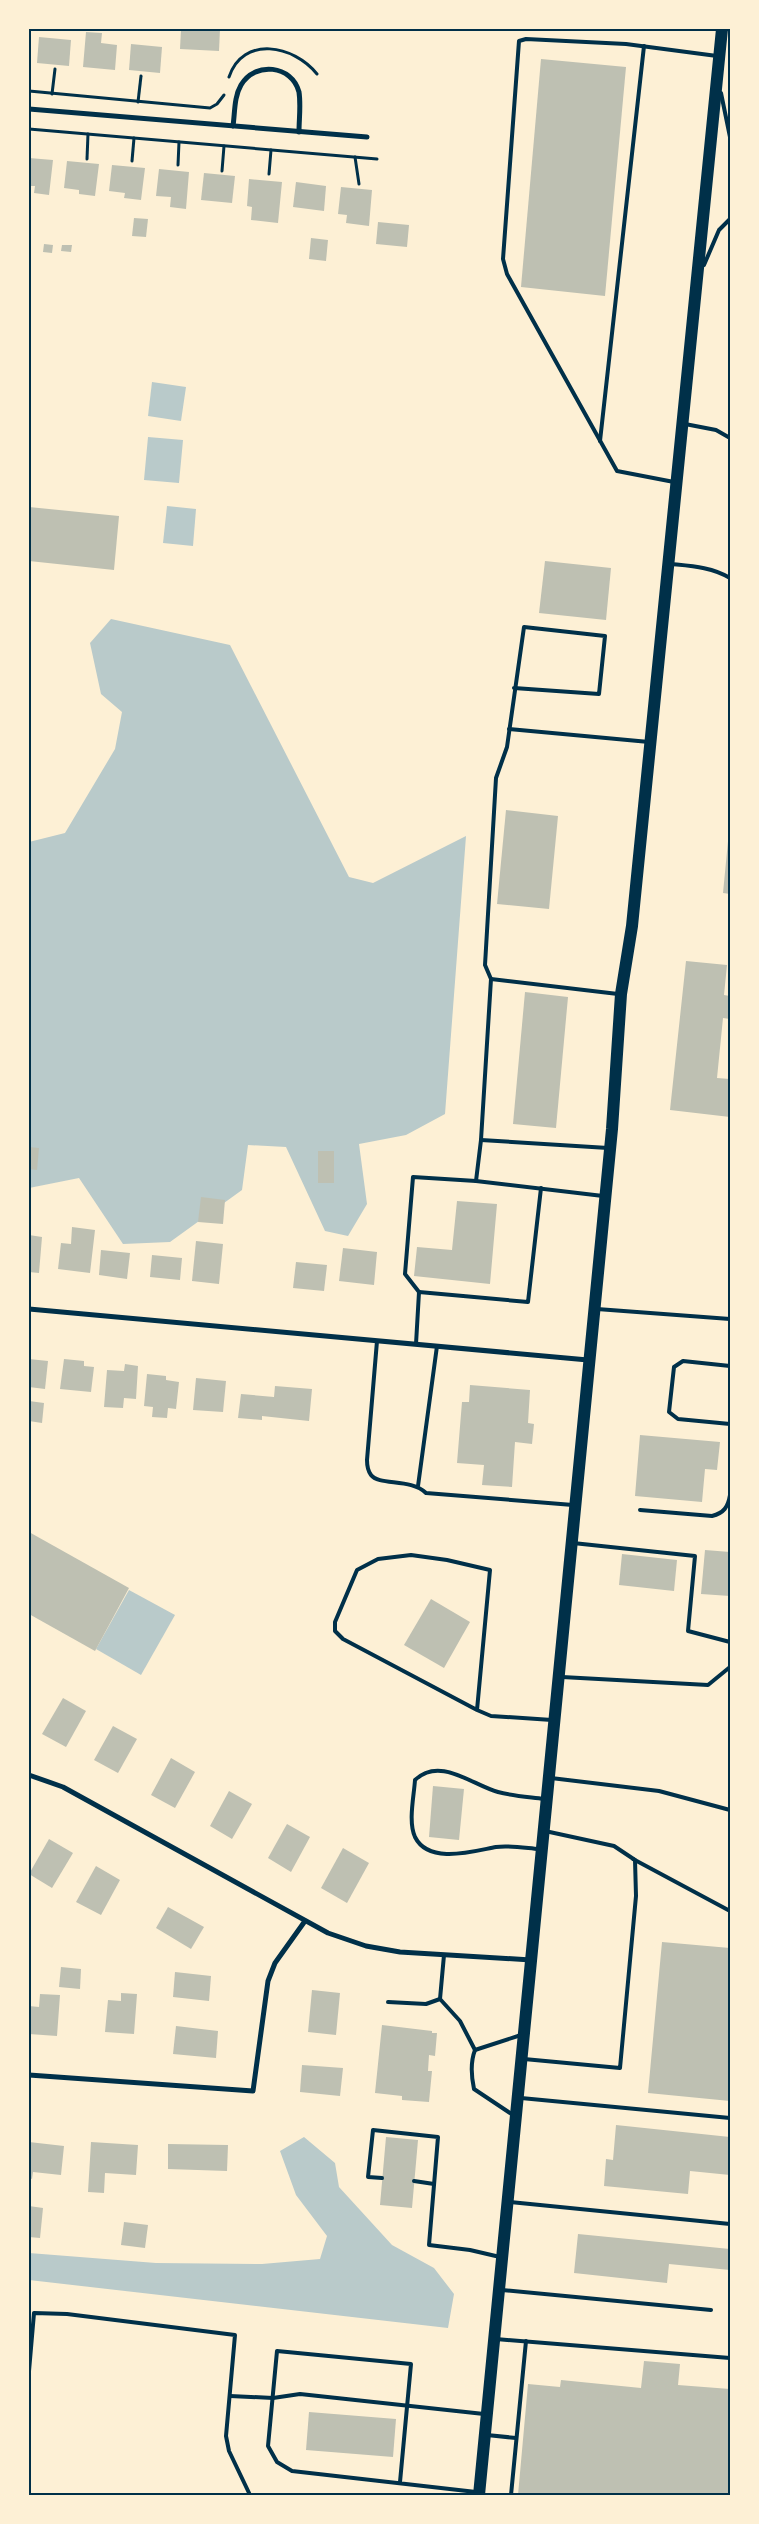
<svg xmlns="http://www.w3.org/2000/svg" width="759" height="2524" font-family="'Libre Baskerville',serif">
	<style>
		.green { fill: #b9caca }
		.building { fill: #bec0b2 }
		.lines { fill: none; stroke-linecap: round; stroke-linejoin: round }
		.path { stroke: #003049; stroke-width: 3 }
		.service { stroke: #003049; stroke-width: 4 }
		.minor { stroke: #003049; stroke-width: 5 }
		.primary { stroke: #003049; stroke-width: 12 }
		.neatline { fill: none; stroke: #003049; stroke-width: 2 }
	</style>
	<rect width="100%" height="100%" fill="#fdf0d5"/>
	<g class="green">
		<polygon points="152,382 186,387 181,421 148,416"/>
		<polygon points="148,437 183,440 179,483 144,480"/>
		<polygon points="167,506 196,509 193,546 163,543"/>
		<polygon points="111,619 230,645 349,877 373,883 466,836 445,1114 406,1135 359,1144 367,1204 348,1236 325,1231 286,1147 248,1145 242,1190 170,1242 123,1244 79,1178 29,1188 29,842 65,833 115,749 122,712 101,694 90,643"/>
		<polygon points="129,1590 175,1615 141,1675 96,1649"/>
		<polygon points="304,2137 335,2163 339,2187 392,2245 434,2268 454,2294 448,2328 29,2280 29,2253 156,2263 262,2264 320,2259 327,2236 296,2195 280,2151"/>
	</g>
	<g class="building">
		<polygon points="181,29 220,29 219,51 180,49"/>
		<polygon points="86,32 102,33 101,43 117,45 115,70 83,67"/>
		<polygon points="39,37 71,40 69,66 37,63"/>
		<polygon points="131,44 162,47 160,73 129,70"/>
		<polygon points="541,59 626,67 605,296 521,287"/>
		<polygon points="29,158 53,160 49,195 34,193 35,186 29,186"/>
		<polygon points="67,161 99,164 95,196 79,194 79,190 64,188"/>
		<polygon points="112,165 145,168 141,200 124,198 125,193 109,191"/>
		<polygon points="159,169 189,172 186,209 170,207 171,197 156,196"/>
		<polygon points="204,173 235,176 232,203 201,200"/>
		<polygon points="249,179 282,182 278,223 251,220 252,207 247,206"/>
		<polygon points="296,182 326,186 324,211 293,207"/>
		<polygon points="341,187 372,190 369,226 346,223 347,215 338,214"/>
		<polygon points="134,218 148,219 146,237 132,236"/>
		<polygon points="378,222 409,225 407,247 376,244"/>
		<polygon points="311,238 328,240 326,261 309,259"/>
		<polygon points="44,244 53,245 52,253 43,252"/>
		<polygon points="62,245 72,245 71,252 61,251"/>
		<polygon points="29,507 119,516 114,570 29,561"/>
		<polygon points="545,561 611,568 606,620 539,613"/>
		<polygon points="506,810 558,816 549,909 497,904"/>
		<polygon points="729,831 730,831 730,894 723,893"/>
		<polygon points="686,961 727,965 724,995 730,996 730,1019 723,1018 717,1078 730,1079 730,1117 670,1110"/>
		<polygon points="525,992 568,997 556,1128 513,1124"/>
		<polygon points="29,1147 39,1148 37,1170 29,1169"/>
		<rect x="318" y="1151" width="16" height="32"/>
		<polygon points="201,1197 225,1200 223,1224 198,1222"/>
		<polygon points="457,1201 497,1204 490,1284 414,1276 417,1247 452,1250"/>
		<polygon points="72,1227 95,1230 90,1273 58,1269 61,1243 71,1244"/>
		<polygon points="29,1235 42,1237 39,1273 29,1272"/>
		<polygon points="196,1241 223,1244 219,1284 192,1281"/>
		<polygon points="343,1248 377,1252 374,1285 339,1281"/>
		<polygon points="101,1250 130,1253 127,1279 99,1275"/>
		<polygon points="152,1255 182,1258 180,1280 150,1277"/>
		<polygon points="296,1262 327,1265 324,1291 293,1288"/>
		<polygon points="29,1359 48,1361 45,1389 29,1387"/>
		<polygon points="64,1359 84,1361 84,1366 94,1367 91,1392 60,1389"/>
		<polygon points="125,1364 138,1366 136,1399 124,1398 123,1408 104,1407 107,1370 124,1371"/>
		<polygon points="147,1374 166,1376 166,1380 179,1382 176,1409 168,1408 167,1418 152,1417 153,1407 144,1406"/>
		<polygon points="196,1378 226,1381 223,1412 193,1410"/>
		<polygon points="470,1385 530,1390 528,1423 534,1424 532,1444 515,1442 512,1487 482,1485 484,1465 457,1463 462,1402 469,1402"/>
		<polygon points="275,1386 312,1389 309,1421 262,1416 262,1420 238,1418 241,1394 274,1397"/>
		<polygon points="29,1401 44,1403 42,1423 29,1421"/>
		<polygon points="640,1435 720,1442 717,1470 705,1469 702,1502 635,1496"/>
		<polygon points="29,1532 129,1588 95,1651 29,1614"/>
		<polygon points="705,1550 730,1552 730,1596 701,1594"/>
		<polygon points="622,1554 677,1560 674,1591 619,1585"/>
		<polygon points="431,1599 470,1622 444,1668 404,1645"/>
		<polygon points="63,1698 86,1711 66,1747 42,1734"/>
		<polygon points="113,1726 137,1739 118,1773 94,1760"/>
		<polygon points="171,1758 195,1772 175,1808 151,1795"/>
		<polygon points="433,1786 464,1789 459,1840 429,1837"/>
		<polygon points="229,1791 252,1804 232,1839 210,1826"/>
		<polygon points="287,1824 310,1837 291,1872 268,1858"/>
		<polygon points="49,1839 73,1853 52,1888 29,1874"/>
		<polygon points="343,1848 369,1863 347,1903 321,1888"/>
		<polygon points="96,1866 120,1880 101,1915 76,1902"/>
		<polygon points="168,1907 204,1927 191,1949 156,1928"/>
		<polygon points="662,1942 730,1948 730,2101 648,2093"/>
		<polygon points="61,1967 81,1969 80,1989 59,1987"/>
		<polygon points="175,1972 211,1976 209,2001 173,1997"/>
		<polygon points="312,1990 340,1993 336,2035 308,2032"/>
		<polygon points="121,1993 137,1994 134,2034 105,2032 108,2000 121,2001"/>
		<polygon points="40,1994 60,1995 57,2036 29,2034 29,2006 39,2007"/>
		<polygon points="382,2025 432,2031 432,2033 437,2033 435,2056 429,2055 428,2071 432,2071 429,2102 402,2100 402,2096 375,2093"/>
		<polygon points="176,2026 218,2031 216,2058 173,2054"/>
		<polygon points="302,2065 343,2068 340,2096 300,2092"/>
		<polygon points="616,2125 730,2137 730,2175 690,2171 688,2194 604,2186 606,2159 613,2160"/>
		<polygon points="386,2137 418,2140 412,2208 380,2205"/>
		<polygon points="29,2142 64,2146 61,2175 33,2172 32,2179 29,2178"/>
		<polygon points="91,2142 138,2145 136,2175 105,2173 104,2193 88,2192"/>
		<polygon points="168,2144 228,2145 227,2171 168,2169"/>
		<polygon points="29,2206 43,2208 40,2238 29,2237"/>
		<polygon points="124,2222 148,2225 145,2248 121,2245"/>
		<polygon points="578,2234 730,2249 730,2270 669,2264 667,2283 574,2273"/>
		<polygon points="644,2361 680,2364 678,2385 730,2389 730,2495 518,2495 528,2384 560,2387 561,2380 641,2388"/>
		<polygon points="309,2412 396,2419 393,2457 306,2450"/>
	</g>
	<g class="lines">
		<g class="path">
			<path d="M229 77C243 35 294 45 317 74"/>
			<polyline points="29,91 210,108 217,104 224,95"/>
			<polyline points="52,94 55,69"/>
			<polyline points="138,102 141,76"/>
			<polyline points="29,129 377,159"/>
			<polyline points="355,157 359,184"/>
			<polyline points="87,159 88,134"/>
			<polyline points="132,161 134,138"/>
			<polyline points="178,165 179,142"/>
			<polyline points="222,171 224,146"/>
			<polyline points="269,174 271,150"/>
		</g>
		<g class="service">
			<polyline points="721,93 730,137"/>
			<polyline points="704,265 719,230 730,219"/>
			<polyline points="685,424 716,430 730,438"/>
			<polyline points="600,441 644,46"/>
			<polyline points="674,482 617,471 507,274 503,259 519,41 526,39 626,44 717,56"/>
			<path d="M671 564C691 566 712 567 730 578"/>
			<polyline points="514,688 599,694 605,636 524,627 507,747 496,778 485,965 491,979 481,1140 476,1181 603,1196"/>
			<polyline points="509,729 649,742"/>
			<polyline points="491,979 618,994"/>
			<polyline points="481,1140 608,1148"/>
			<polyline points="419,1292 405,1274 413,1177 476,1181"/>
			<polyline points="597,1309 730,1319"/>
			<path d="M377 1341 367 1460C367 1464 368 1471 371 1475 379 1486 411 1478 426 1493L573 1505"/>
			<polyline points="416,1344 419,1292 528,1302 541,1188"/>
			<polyline points="730,1366 683,1361 674,1367 669,1412 678,1419 730,1424"/>
			<polyline points="418,1486 437,1346"/>
			<path d="M640 1510 712 1516C724 1513 728 1507 730 1495"/>
			<polyline points="573,1543 695,1556 688,1631 730,1642"/>
			<polyline points="562,1677 708,1685 730,1667"/>
			<polyline points="477,1710 490,1570 447,1560 411,1555 378,1559 357,1570 335,1622 335,1631 343,1639 477,1710 491,1716 552,1720"/>
			<polyline points="551,1778 659,1791 730,1810"/>
			<path d="M539 1849C526 1848 509 1845 496 1847 474 1851 429 1865 415 1837 408 1822 414 1796 415 1780 440 1756 472 1785 498 1792 512 1796 529 1797 544 1799"/>
			<polyline points="633,1859 730,1911"/>
			<polyline points="440,1999 460,2021 475,2050"/>
			<polyline points="388,2002 426,2004 440,1999 444,1955"/>
			<polyline points="524,2059 620,2068 636,1896 635,1860 614,1846 545,1831"/>
			<polyline points="521,2098 730,2118"/>
			<path d="M513 2115 474 2089C471 2075 470 2063 475 2050L521 2035"/>
			<polyline points="382,2178 368,2177 373,2130 438,2137 429,2245 470,2250 500,2257"/>
			<polyline points="414,2181 434,2184"/>
			<polyline points="510,2202 730,2224"/>
			<polyline points="502,2290 711,2310"/>
			<polyline points="496,2339 730,2358"/>
			<polyline points="29,2371 34,2313 67,2314 235,2335 226,2436 229,2451 250,2495"/>
			<polyline points="230,2396 273,2398 300,2394 484,2414"/>
			<polyline points="487,2435 516,2438"/>
			<polyline points="400,2482 411,2364 277,2351 268,2446 277,2462 292,2471 476,2492"/>
			<polyline points="511,2495 526,2341"/>
		</g>
		<g class="minor">
			<polyline points="29,109 367,137"/>
			<path d="M233 126C235 112 234 97 241 85 255 61 292 65 299 92 301 105 299 119 299 132"/>
			<polyline points="29,1309 588,1360"/>
			<polyline points="29,1775 63,1787 328,1933 366,1946 400,1952 531,1960"/>
			<polyline points="29,2075 253,2091 268,1981 275,1963 305,1921"/>
		</g>
		<polyline class="primary" points="479,2495 612,1129 621,994 632,926 722,29"/>
	</g>
	<rect width="759" height="2524" fill="none" stroke="#fdf0d5" stroke-width="60"/>
	<rect x="30" y="30" width="699" height="2464" class="neatline"/>
</svg>
